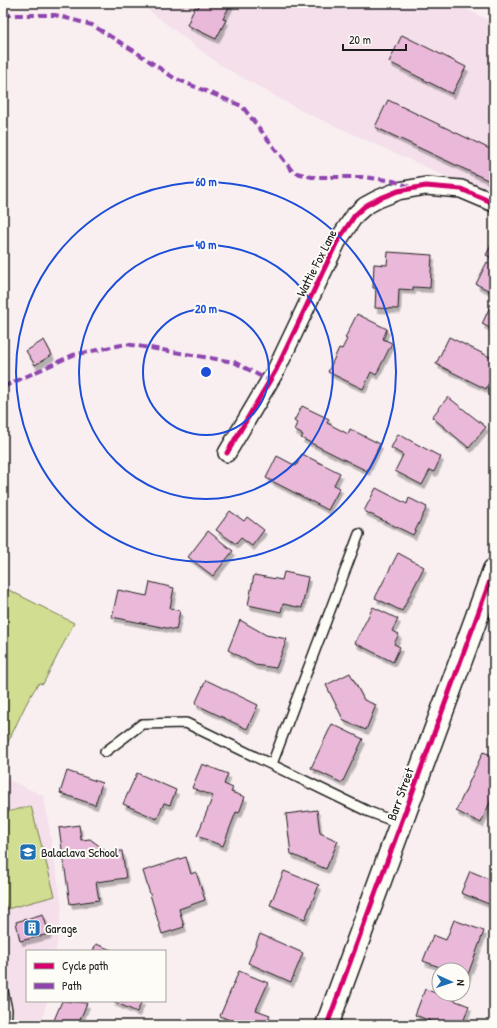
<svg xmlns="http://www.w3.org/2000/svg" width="497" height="1028" font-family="'Patrick Hand',sans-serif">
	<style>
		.built { fill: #f4dfea }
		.green { fill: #d1dd90; stroke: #767c56 }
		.building { fill: #eab9d9; stroke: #1c1c1c; filter: url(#shadow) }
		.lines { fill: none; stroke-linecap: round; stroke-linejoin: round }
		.lane-casing { stroke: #1c1c1c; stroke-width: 12 }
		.street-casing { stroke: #1c1c1c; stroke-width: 20 }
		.secondary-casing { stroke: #1c1c1c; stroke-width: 25 }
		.lane { stroke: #fdfcf7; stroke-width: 9 }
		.street { stroke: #fdfcf7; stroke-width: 17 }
		.secondary { stroke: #fdfcf7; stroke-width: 22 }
		.quiet { stroke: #8e44ad; stroke-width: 4; stroke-dasharray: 8 4; stroke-linecap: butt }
		.cycleway-casing { stroke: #fdfcf7; stroke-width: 8 }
		.cycleway { stroke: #d6006c; stroke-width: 5 }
		.ring { fill: none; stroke: #1d4ed8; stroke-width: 2 }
		.labels { text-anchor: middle; stroke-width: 4; stroke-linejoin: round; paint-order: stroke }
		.street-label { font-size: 13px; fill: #1c1c1c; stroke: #fdfcf7 }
		.poi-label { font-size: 13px; fill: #1c1c1c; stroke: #fdfcf7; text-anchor: start }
		.centre { fill: #1d4ed8; stroke: #fdfcf7; stroke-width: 2 }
		.ring-label { font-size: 12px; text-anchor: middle; font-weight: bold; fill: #1d4ed8; stroke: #fdfcf7; stroke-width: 4; stroke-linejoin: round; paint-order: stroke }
	</style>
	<defs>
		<filter id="shadow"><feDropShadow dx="2.5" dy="4.5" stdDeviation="0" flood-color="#0004"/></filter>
	</defs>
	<rect width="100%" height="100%" fill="#f9eff1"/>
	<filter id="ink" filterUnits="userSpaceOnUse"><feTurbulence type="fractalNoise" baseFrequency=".025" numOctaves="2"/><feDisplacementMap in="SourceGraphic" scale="8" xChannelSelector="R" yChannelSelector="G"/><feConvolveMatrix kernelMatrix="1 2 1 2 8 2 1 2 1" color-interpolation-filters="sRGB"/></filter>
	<g filter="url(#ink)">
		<g class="built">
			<polygon points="139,3 454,3 494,23 494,198 302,111 220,65"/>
			<polygon points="3,777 44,796 62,907 56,951 27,951 27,1001 47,1001 41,1025 3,1025"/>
		</g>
		<g class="green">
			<path d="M3 587 74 623 43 684 39 683C25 702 17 725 6 746L3 747Z"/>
			<polygon points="31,806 55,896 7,909 3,895 3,813"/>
		</g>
		<g class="building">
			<polygon points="200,3 231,3 223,19 226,20 216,39 187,25 195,7 198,8"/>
			<polygon points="402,35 466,67 452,94 389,62"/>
			<polygon points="388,100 494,151 494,183 375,127"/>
			<polygon points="494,240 494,259 486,255"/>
			<polygon points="388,252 432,255 430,288 413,287 413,290 399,289 398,309 375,308 376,288 373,288 374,264 387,265"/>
			<polygon points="487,262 494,266 494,293 476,284"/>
			<polygon points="494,298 494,330 482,324"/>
			<polygon points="357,314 387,329 383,339 392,343 376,375 371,372 363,389 328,372 339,348 342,349 347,339 345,338"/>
			<polygon points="449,337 494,359 494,372 486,389 436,364"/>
			<polygon points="44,340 52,355 35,365 26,351"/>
			<polygon points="448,397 486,427 469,448 432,417"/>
			<polygon points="302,406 329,419 327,423 348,434 350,429 380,444 367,471 301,438 303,435 294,430 297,423 294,421"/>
			<polygon points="398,434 441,457 434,472 430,470 422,485 395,471 403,455 391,448"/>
			<polygon points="302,454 340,473 334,485 340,488 328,510 266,478 277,456 296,466"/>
			<polygon points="376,488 407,504 409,498 427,507 413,535 364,511"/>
			<polygon points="230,511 244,521 247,517 264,530 252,546 241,538 236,544 216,530"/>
			<polygon points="208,531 233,551 213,576 188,557"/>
			<polygon points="398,553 424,567 402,611 375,598"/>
			<polygon points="284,572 308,577 302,608 283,604 281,612 248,605 254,575 282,580"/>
			<polygon points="150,582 174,588 170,608 180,611 176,630 112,617 118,590 147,596"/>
			<polygon points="373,607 398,619 392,631 399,634 394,644 400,647 393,662 355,643"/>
			<polygon points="240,620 266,635 287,639 276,668 255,665 228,650"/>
			<polygon points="350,673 364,700 376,705 366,730 344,721 326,685"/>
			<polygon points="206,680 258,705 247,729 195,704"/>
			<polygon points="332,724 363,739 342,783 311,768"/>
			<polygon points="483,752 494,756 494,793 481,823 456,811"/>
			<polygon points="202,764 228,774 224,784 233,788 231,792 245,797 239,813 236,812 223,846 197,836 213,796 192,788"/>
			<polygon points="67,771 102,783 95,805 60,793"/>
			<polygon points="137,773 176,790 170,805 164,803 157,819 123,804"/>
			<polygon points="317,810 320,833 338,841 326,869 291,854 286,814"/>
			<polygon points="79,825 81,840 90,839 106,851 122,851 126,878 96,882 99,900 70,904 59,828"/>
			<polygon points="186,857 191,874 196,872 205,900 179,909 184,927 162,934 143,871"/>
			<polygon points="284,871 319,885 305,919 270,905"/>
			<polygon points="470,871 494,881 494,906 461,893"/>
			<polygon points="43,914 49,934 20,941 16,922"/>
			<polygon points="454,920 484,931 467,977 463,976 463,970 448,970 423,961 433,935 446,940"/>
			<polygon points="260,934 303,953 291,982 248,963"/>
			<polygon points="96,944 114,951 93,951"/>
			<polygon points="239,971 268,983 256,1010 270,1015 265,1025 241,1025 220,1016"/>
			<polygon points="425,989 469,1006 462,1025 441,1025 415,1015"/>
			<polygon points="62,1001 87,1003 78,1025 52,1025"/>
			<polygon points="112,1001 142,1001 137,1012"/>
		</g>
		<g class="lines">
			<g class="lane-casing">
				<g id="lane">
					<polyline points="105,752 142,724 186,723 367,811 401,824"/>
					<polyline points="272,764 359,534"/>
					<polyline points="3,991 7,1010 6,1025"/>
				</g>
			</g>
			<g class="street-casing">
				<polyline id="street" points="227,453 276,370 337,242 355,215 365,206 378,199 398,191 426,186 461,189 494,203"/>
			</g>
			<g class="secondary-casing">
				<polyline id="secondary" points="327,1025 494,570"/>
			</g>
			<use href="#lane" class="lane"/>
			<use href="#street" class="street"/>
			<use href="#secondary" class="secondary"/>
			<g class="quiet">
				<polyline points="3,16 6,15 55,15 92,25 136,52 174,78 242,106 293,172 312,177 363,177 394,181 410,187"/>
				<polyline points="3,387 73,355 126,344 234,362 270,381"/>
			</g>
			<g class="cycleway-casing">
				<g id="cycleway">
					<polyline points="227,453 276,370 337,242 355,215 365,206 378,199 398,191 426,186 461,189 494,203"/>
					<polyline points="327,1025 494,570"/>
				</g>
			</g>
			<use href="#cycleway" class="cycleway"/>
		</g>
	</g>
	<g class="ring">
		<circle cx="206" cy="372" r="63"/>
		<circle cx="206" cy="372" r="127"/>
		<circle cx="206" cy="372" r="190"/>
	</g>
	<defs>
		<g id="school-square" transform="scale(0.9)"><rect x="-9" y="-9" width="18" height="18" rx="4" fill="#1f6fb2" stroke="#fdfcf7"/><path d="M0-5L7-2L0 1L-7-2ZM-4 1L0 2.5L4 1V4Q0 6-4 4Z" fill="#fff"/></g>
		<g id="building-square" transform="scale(0.9)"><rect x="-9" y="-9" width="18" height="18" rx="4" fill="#1f6fb2" stroke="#fdfcf7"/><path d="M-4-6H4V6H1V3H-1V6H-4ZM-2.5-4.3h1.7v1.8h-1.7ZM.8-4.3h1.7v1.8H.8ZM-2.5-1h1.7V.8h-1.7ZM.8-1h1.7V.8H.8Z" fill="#fff"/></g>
	</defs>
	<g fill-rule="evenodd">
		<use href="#school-square" x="28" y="852"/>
		<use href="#building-square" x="32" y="928"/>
	</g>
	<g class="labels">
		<g class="street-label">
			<text transform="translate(316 263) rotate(-63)" y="5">Wattie Fox Lane</text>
			<text transform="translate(400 794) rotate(-70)" y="5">Barr Street</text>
		</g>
		<g class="poi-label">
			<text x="41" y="857">Balaclava School</text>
			<text x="45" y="933">Garage</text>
		</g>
	</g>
	<circle cx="206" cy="372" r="6" class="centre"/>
	<g class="ring-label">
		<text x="206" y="186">60 m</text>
		<text x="206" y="249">40 m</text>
		<text x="206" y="313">20 m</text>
	</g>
	<rect width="497" height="1028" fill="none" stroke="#fdfcf7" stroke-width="16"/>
	<rect x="8" y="8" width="481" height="1012" fill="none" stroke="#1c1c1c" stroke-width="1.5" filter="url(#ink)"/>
	<rect x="26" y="950" width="140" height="52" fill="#fdfcf7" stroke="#a3a29f"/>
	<rect x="34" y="963" width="20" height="6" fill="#d6006c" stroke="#a3a29f"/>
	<text x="62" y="970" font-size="12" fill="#1c1c1c">Cycle path</text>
	<rect x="34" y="983" width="20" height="6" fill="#8e44ad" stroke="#a3a29f"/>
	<text x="62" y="990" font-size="12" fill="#1c1c1c">Path</text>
	<g transform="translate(451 982) rotate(93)"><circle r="19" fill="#fdfcf7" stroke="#a3a29f"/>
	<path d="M0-3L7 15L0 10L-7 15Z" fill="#1f6fb2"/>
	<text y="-6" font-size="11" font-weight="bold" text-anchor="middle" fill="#1c1c1c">N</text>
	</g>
	<path d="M343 44v6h63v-6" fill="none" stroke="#1c1c1c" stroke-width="2"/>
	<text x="349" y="44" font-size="12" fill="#1c1c1c" stroke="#fdfcf7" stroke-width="3" paint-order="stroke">20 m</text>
</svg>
